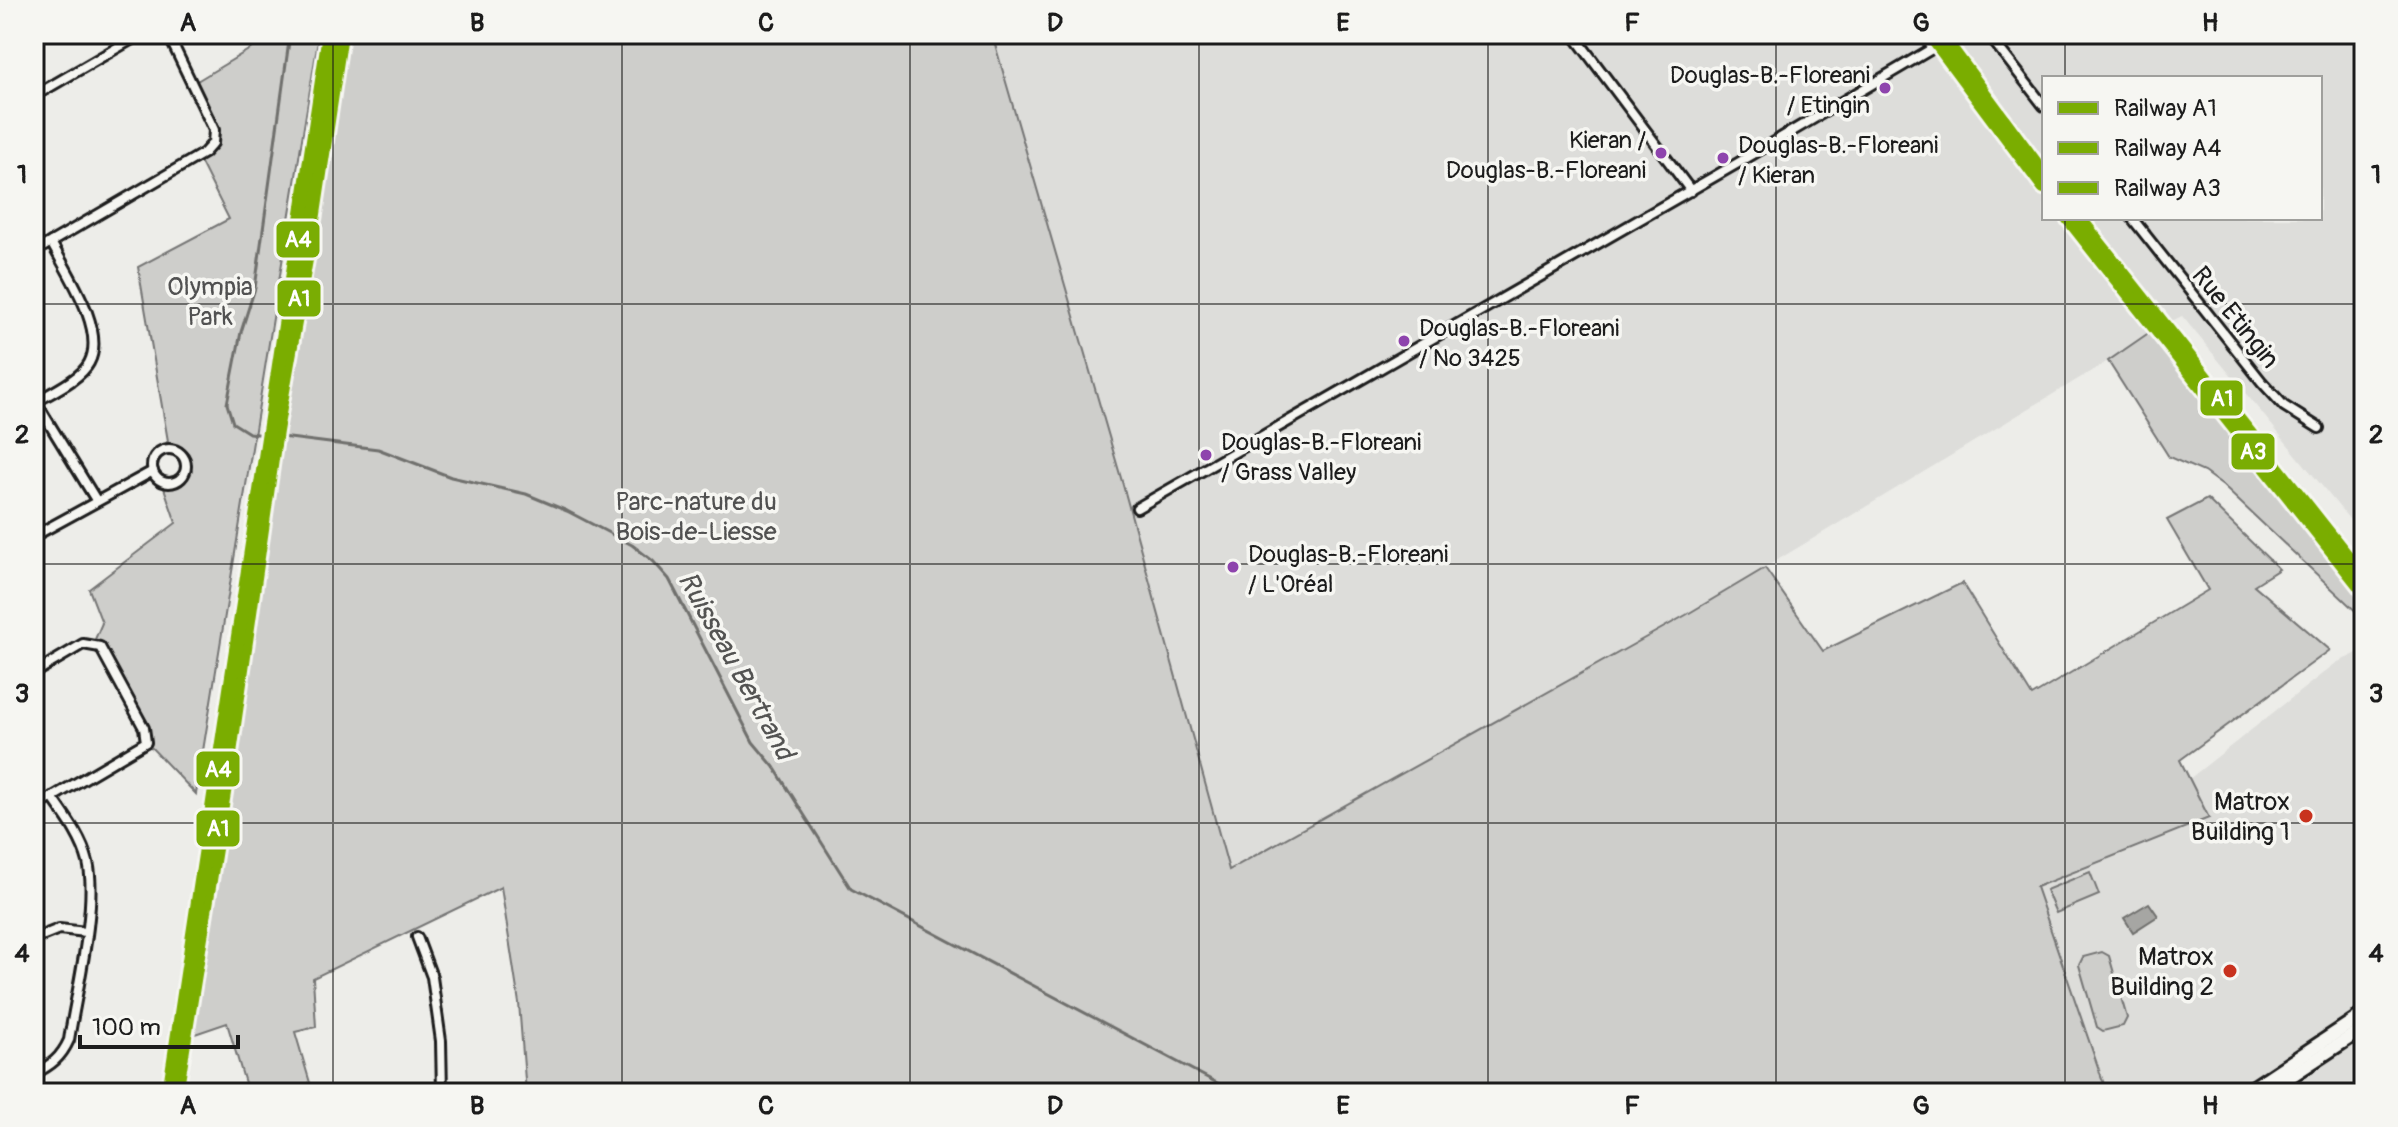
<svg xmlns="http://www.w3.org/2000/svg" width="2398" height="1127" font-family="Pangolin,sans-serif">
	<style>
		.built { fill: #ddddda; fill-rule: evenodd }
		.green { fill: #cececb; stroke: #757574; stroke-width: 2 }
		.water { fill: #a6a6a3; stroke: #6f6f6d; stroke-width: 2 }
		.lines { fill: none; stroke-linecap: round; stroke-linejoin: round }
		.stream { stroke: #6f6f6d; stroke-width: 3 }
		.street-casing { stroke: #1c1c1c; stroke-width: 14 }
		.secondary-casing { stroke: #1c1c1c; stroke-width: 18 }
		.street { stroke: #f6f6f2; stroke-width: 8 }
		.secondary { stroke: #f6f6f2; stroke-width: 12 }
		.rail-1-casing { stroke: #f6f6f2; stroke-width: 20 }
		.rail-2-casing { stroke: #f6f6f2; stroke-width: 20 }
		.rail-3-casing { stroke: #f6f6f2; stroke-width: 20 }
		.rail-1 { stroke: #7aad03; stroke-width: 14 }
		.rail-2 { stroke: #7aad03; stroke-width: 14 }
		.rail-3 { stroke: #7aad03; stroke-width: 14 }
		.grid { fill: none; stroke: #1c1c1c; stroke-width: 2; stroke-opacity: 0.55 }
		.bus-dot { fill: #8e44ad; stroke: #f6f6f2; stroke-width: 3 }
		.poi-dot { fill: #c8321e; stroke: #f6f6f2; stroke-width: 3 }
		.labels { text-anchor: middle; stroke-width: 7; stroke-linejoin: round; paint-order: stroke }
		.bus-label { font-size: 24px; fill: #1c1c1c; stroke: #f6f6f2; text-anchor: start }
		.park-label { font-size: 26px; fill: #515151; stroke: #f6f6f2 }
		.street-label { font-size: 26px; fill: #1c1c1c; stroke: #f6f6f2 }
		.poi-label { font-size: 26px; fill: #1c1c1c; stroke: #f6f6f2; text-anchor: end }
		.water-label { font-size: 28px; font-style: italic; fill: #535352; stroke: #f6f6f2 }
		.line-badge { stroke: #f6f6f2; stroke-width: 3 }
		.badge-label { font-size: 22px; text-anchor: middle; font-weight: bold; fill: #fff }
		.neatline { fill: none; stroke: #1c1c1c; stroke-width: 3 }
		.grid-label { font-size: 26px; text-anchor: middle; font-weight: bold; fill: #1c1c1c }
	</style>
	<rect width="100%" height="100%" fill="#edede9"/>
	<filter id="ink" filterUnits="userSpaceOnUse"><feTurbulence type="fractalNoise" baseFrequency=".0125" numOctaves="2"/><feDisplacementMap in="SourceGraphic" scale="16" xChannelSelector="R" yChannelSelector="G"/><feConvolveMatrix kernelMatrix="1 2 1 2 8 2 1 2 1" color-interpolation-filters="sRGB"/></filter>
	<g filter="url(#ink)">
		<g class="built">
			<path d="M990 34H2364V537L2182 316 2150 332 2108 361 1686 615 1229 870ZM2044 78H2320V218H2044Z"/>
			<polygon points="2364,650 2364,1093 2106,1093 2034,889 2209,819 2184,783 2336,663"/>
		</g>
		<g class="green">
			<path d="M256 34H319L196 794 146 742 144 728 104 653 93 644 102 623 89 589 176 523 162 482C202 490 186 429 155 456L168 441 138 267 229 219 198 157 213 143 215 127 192 84 260 43Z"/>
			<polygon points="348,34 992,34 1123,485 1229,870 1686,615 1765,568 1823,651 1962,583 2032,696 2208,590 2167,520 2207,499 2279,569 2254,585 2330,650 2180,760 2209,818 2036,887 2107,1093 526,1093 519,1003 501,887 313,978 316,1027 295,1032 313,1093 248,1093 227,1023 192,1035 271,493"/>
			<polygon points="2150,332 2180,366 2189,382 2196,383 2215,406 2213,409 2364,599 2364,619 2223,486 2204,472 2169,457 2108,361"/>
			<polygon points="2090,872 2099,895 2056,913 2046,890"/>
			<polygon points="2102,952 2109,956 2127,1018 2123,1026 2103,1031 2097,1027 2079,965 2083,957"/>
		</g>
		<polygon class="water" points="2149,903 2158,916 2133,932 2124,918"/>
		<g class="lines">
			<polyline class="stream" points="290,34 255,288 241,332 227,404 233,423 249,433 378,449 451,477 526,494 567,511 632,545 653,561 669,579 753,742 774,767 851,889 1236,1093"/>
			<g class="street-casing">
				<g id="street">
					<polyline points="1573,34 1691,191"/>
					<polyline points="1988,34 2044,106"/>
					<polyline points="34,96 141,34"/>
					<polyline points="2132,218 2262,382 2284,406 2319,428"/>
					<polyline points="34,252 204,153 213,143 214,130 168,34"/>
					<polyline points="36,402 96,500"/>
					<path d="M34 403C50 393 80 380 89 363 107 330 66 271 51 242"/>
					<circle cx="169" cy="466" r="17"/>
					<polyline points="1137,508 1738,163 1957,34"/>
					<polyline points="34,536 153,471"/>
					<polyline points="34,673 83,644 100,647 144,728 146,742 34,808"/>
					<polyline points="417,937 432,977 441,1041 442,1093"/>
					<polyline points="34,939 59,929 86,932"/>
					<path d="M34 1074C51 1065 61 1058 69 1040 76 994 98 905 88 862 82 838 66 817 52 797"/>
				</g>
			</g>
			<g class="secondary-casing">
				<g id="secondary">
					<polyline points="2245,1093 2364,1014"/>
					<polyline points="2265,1093 2364,1028"/>
				</g>
			</g>
			<use href="#street" class="street"/>
			<use href="#secondary" class="secondary"/>
			<g class="rail-1-casing">
				<g id="rail-1">
					<polyline points="1940,34 2044,175"/>
					<polyline points="2079,218 2364,578"/>
					<polyline points="176,1093 227,774 276,431 314,214 341,34"/>
				</g>
			</g>
			<g class="rail-2-casing">
				<polyline id="rail-2" points="169,1093 329,34"/>
			</g>
			<g class="rail-3-casing">
				<g id="rail-3">
					<polyline points="1930,34 2044,187"/>
					<polyline points="2068,218 2364,591"/>
				</g>
			</g>
			<use href="#rail-1" class="rail-1"/>
			<use href="#rail-2" class="rail-2"/>
			<use href="#rail-3" class="rail-3"/>
		</g>
	</g>
	<path class="grid" d="M333 34V1093M622 34V1093M910 34V1093M1199 34V1093M1488 34V1093M1776 34V1093M2065 34V78M2065 218V1093M34 304H2364M34 564H2364M34 823H2364"/>
	<g class="bus-dot">
		<circle cx="1885" cy="88" r="7"/>
		<circle cx="1661" cy="153" r="7"/>
		<circle cx="1723" cy="158" r="7"/>
		<circle cx="1404" cy="341" r="7"/>
		<circle cx="1206" cy="455" r="7"/>
		<circle cx="1233" cy="567" r="7"/>
	</g>
	<g class="poi-dot">
		<circle cx="2306" cy="816" r="8"/>
		<circle cx="2230" cy="971" r="8"/>
	</g>
	<g class="labels">
		<g class="bus-label">
			<text x="1870" y="83" text-anchor="end">Douglas-B.-Floreani<tspan x="1870" dy="30">/ Etingin</tspan></text>
			<text x="1646" y="148" text-anchor="end">Kieran /<tspan x="1646" dy="30">Douglas-B.-Floreani</tspan></text>
			<text x="1738" y="153">Douglas-B.-Floreani<tspan x="1738" dy="30">/ Kieran</tspan></text>
			<text x="1419" y="336">Douglas-B.-Floreani<tspan x="1419" dy="30">/ No 3425</tspan></text>
			<text x="1221" y="450">Douglas-B.-Floreani<tspan x="1221" dy="30">/ Grass Valley</tspan></text>
			<text x="1248" y="562">Douglas-B.-Floreani<tspan x="1248" dy="30">/ L'Oréal</tspan></text>
		</g>
		<g class="park-label">
			<text x="210" y="295">Olympia<tspan x="210" dy="30">Park</tspan></text>
			<text x="696" y="510">Parc-nature du<tspan x="696" dy="30">Bois-de-Liesse</tspan></text>
		</g>
		<g class="street-label">
			<text transform="translate(2236 317) rotate(51)" y="9">Rue Etingin</text>
		</g>
		<g class="poi-label">
			<text x="2290" y="810">Matrox<tspan x="2290" dy="30">Building 1</tspan></text>
			<text x="2214" y="965">Matrox<tspan x="2214" dy="30">Building 2</tspan></text>
		</g>
		<g class="water-label">
			<text transform="translate(737 665) rotate(61)" y="10">Ruisseau Bertrand</text>
		</g>
	</g>
	<g class="line-badge">
		<rect x="275" y="220" width="46" height="39" rx="8" fill="#7aad03"/>
		<rect x="276" y="279" width="46" height="39" rx="8" fill="#7aad03"/>
		<rect x="2199" y="379" width="45" height="38" rx="8" fill="#7aad03"/>
		<rect x="2230" y="432" width="46" height="39" rx="8" fill="#7aad03"/>
		<rect x="195" y="750" width="46" height="38" rx="8" fill="#7aad03"/>
		<rect x="195" y="809" width="46" height="39" rx="8" fill="#7aad03"/>
	</g>
	<g class="badge-label">
		<text x="298" y="247">A4</text>
		<text x="299" y="306">A1</text>
		<text x="2222" y="406">A1</text>
		<text x="2253" y="459">A3</text>
		<text x="218" y="777">A4</text>
		<text x="218" y="836">A1</text>
	</g>
	<rect width="2398" height="1127" fill="none" stroke="#f6f6f2" stroke-width="88"/>
	<rect x="2042" y="76" width="280" height="144" fill="#f6f6f2" stroke="#9f9f9c" stroke-width="2"/>
	<rect x="2058" y="102" width="40" height="12" fill="#7aad03" stroke="#9f9f9c" stroke-width="2"/>
	<text x="2114" y="116" font-size="24" fill="#1c1c1c">Railway A1</text>
	<rect x="2058" y="142" width="40" height="12" fill="#7aad03" stroke="#9f9f9c" stroke-width="2"/>
	<text x="2114" y="156" font-size="24" fill="#1c1c1c">Railway A4</text>
	<rect x="2058" y="182" width="40" height="12" fill="#7aad03" stroke="#9f9f9c" stroke-width="2"/>
	<text x="2114" y="196" font-size="24" fill="#1c1c1c">Railway A3</text>
	<path d="M80 1035v12h158v-12" fill="none" stroke="#1c1c1c" stroke-width="4"/>
	<text x="92" y="1035" font-size="24" fill="#1c1c1c" stroke="#f6f6f2" stroke-width="6" paint-order="stroke">100 m</text>
	<rect x="44" y="44" width="2310" height="1039" class="neatline"/>
	<g class="grid-label">
		<text x="188" y="31">A</text>
		<text x="477" y="31">B</text>
		<text x="766" y="31">C</text>
		<text x="1055" y="31">D</text>
		<text x="1343" y="31">E</text>
		<text x="1632" y="31">F</text>
		<text x="1921" y="31">G</text>
		<text x="2210" y="31">H</text>
		<text x="22" y="183">1</text>
		<text x="2376" y="183">1</text>
		<text x="22" y="443">2</text>
		<text x="2376" y="443">2</text>
		<text x="22" y="702">3</text>
		<text x="2376" y="702">3</text>
		<text x="22" y="962">4</text>
		<text x="2376" y="962">4</text>
		<text x="188" y="1114">A</text>
		<text x="477" y="1114">B</text>
		<text x="766" y="1114">C</text>
		<text x="1055" y="1114">D</text>
		<text x="1343" y="1114">E</text>
		<text x="1632" y="1114">F</text>
		<text x="1921" y="1114">G</text>
		<text x="2210" y="1114">H</text>
	</g>
</svg>
